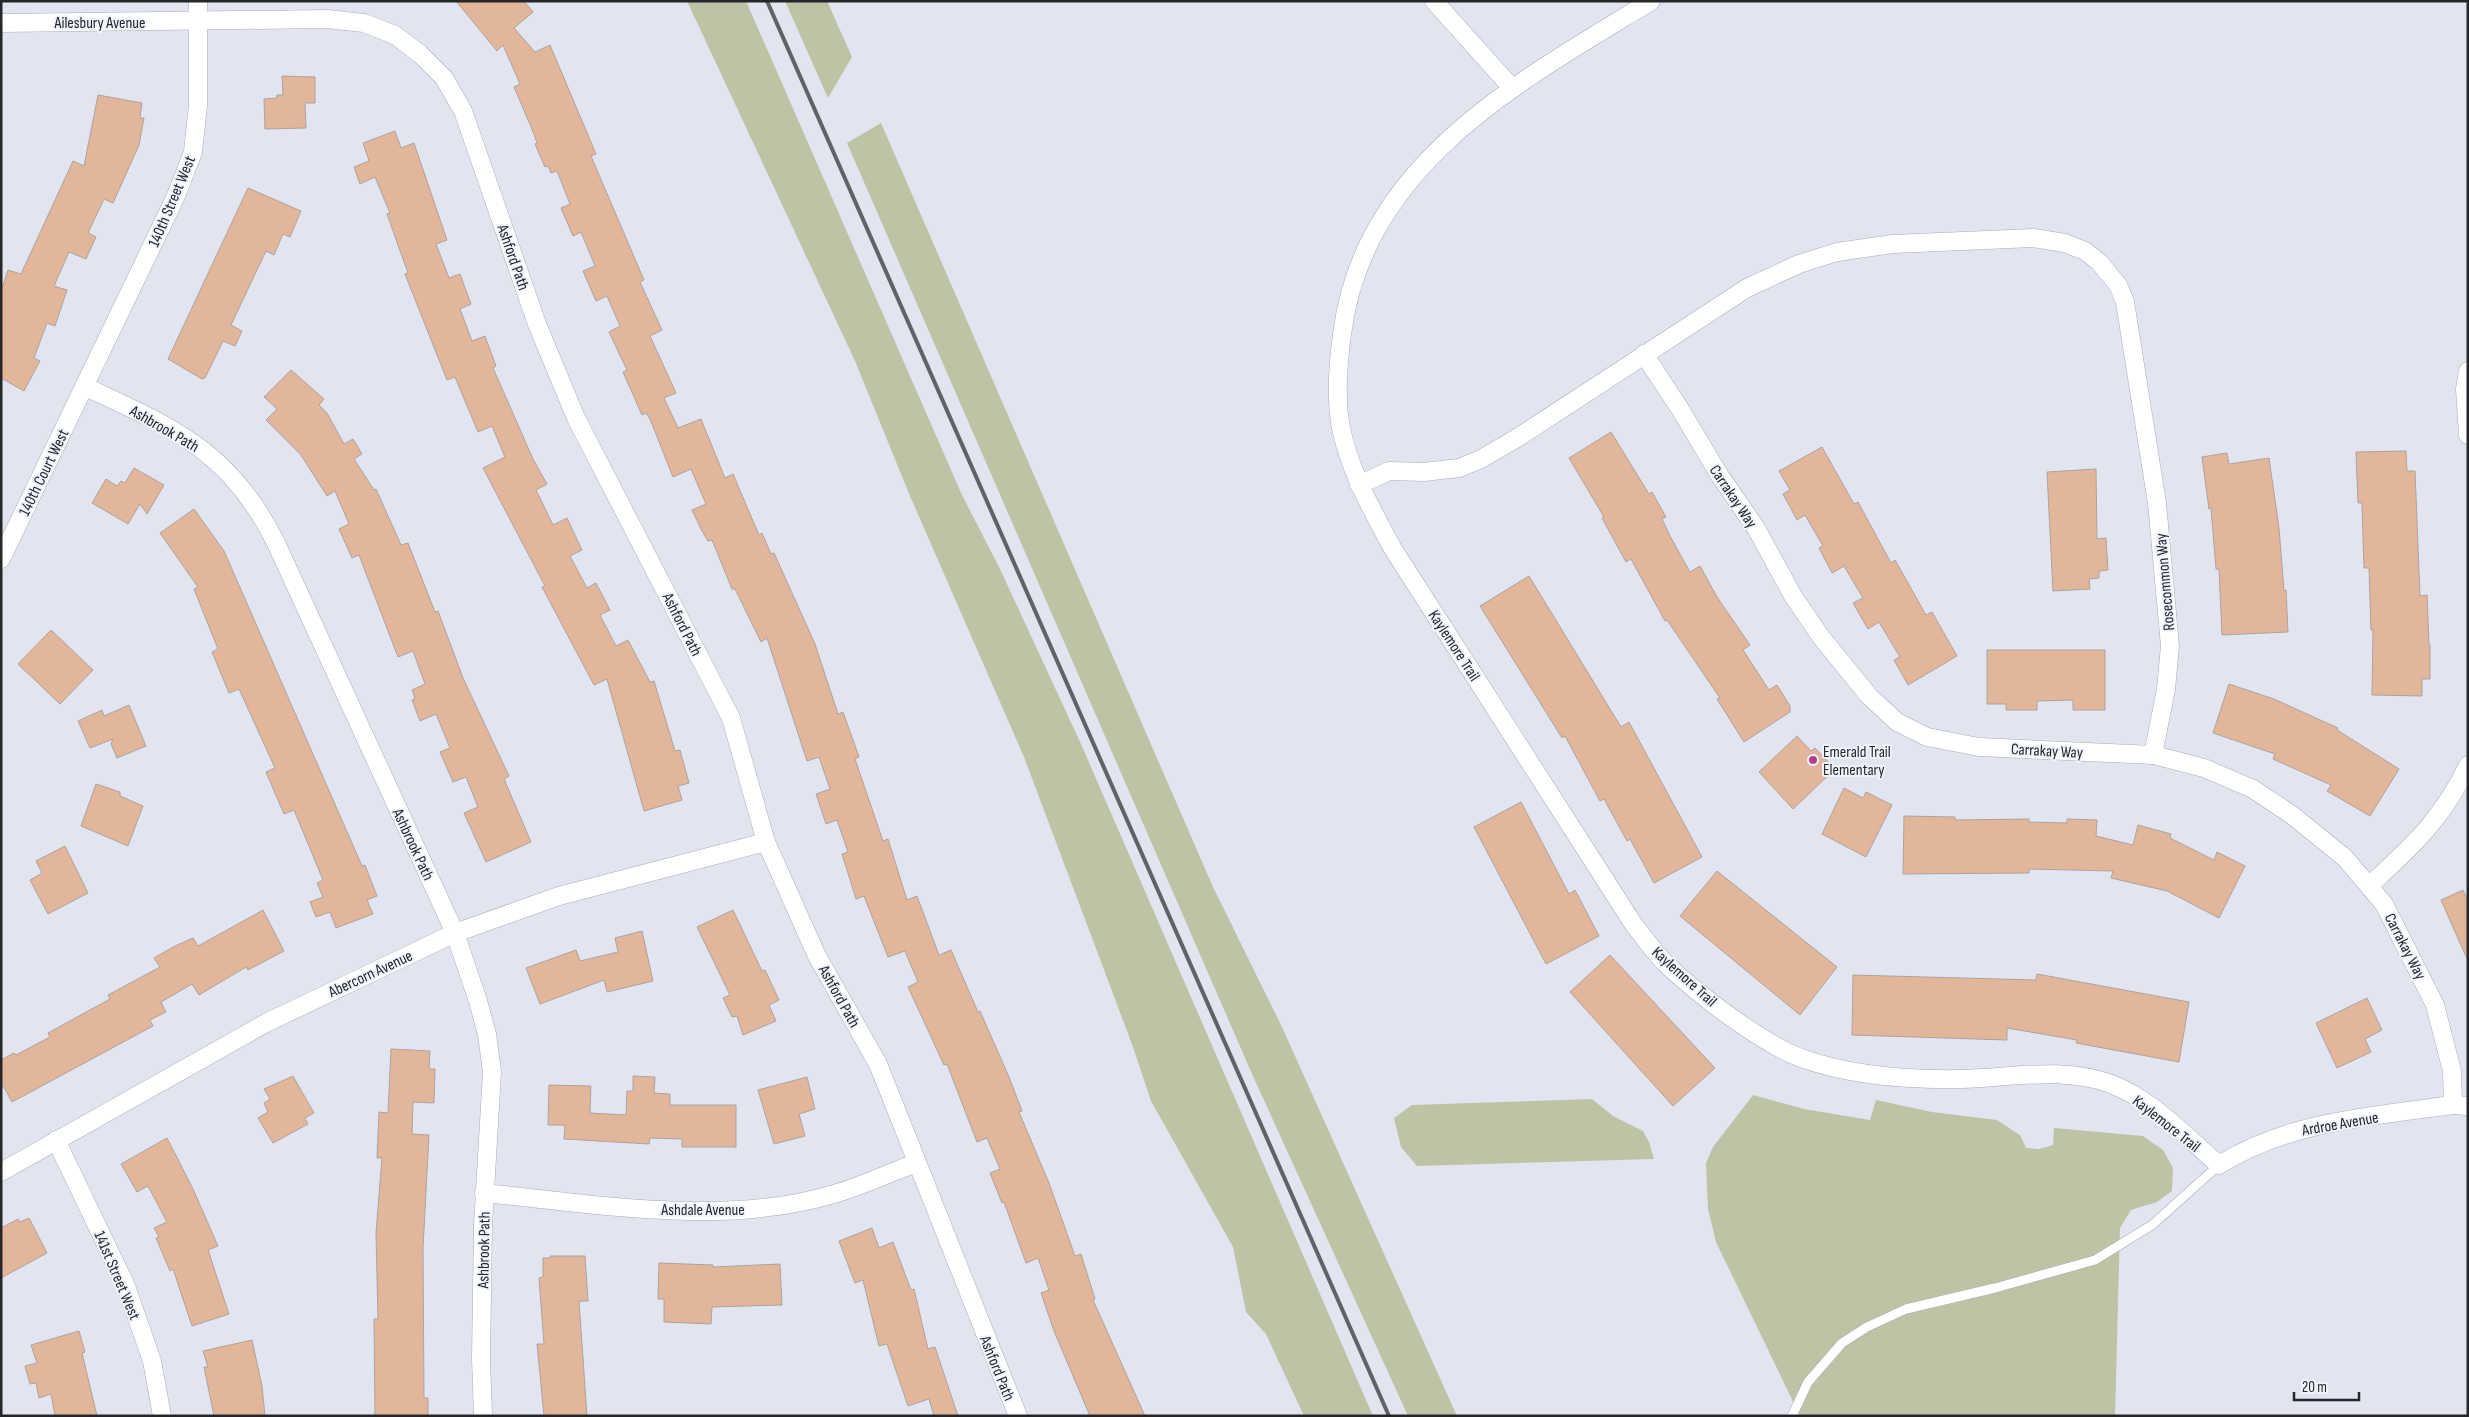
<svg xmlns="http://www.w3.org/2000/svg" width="2469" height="1417" font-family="'Sofia Sans Condensed',sans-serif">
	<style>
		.green { fill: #bdc3a4 }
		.building { fill: #e2b69b; stroke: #ada39c }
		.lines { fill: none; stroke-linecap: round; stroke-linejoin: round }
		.service-casing { stroke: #a8acb6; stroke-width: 10 }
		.minor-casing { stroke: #a8acb6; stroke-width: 19 }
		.service { stroke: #fff; stroke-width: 9 }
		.minor { stroke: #fff; stroke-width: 18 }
		.rail { stroke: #606268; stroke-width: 4 }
		.poi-dot { fill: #ba3d8b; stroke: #eff3fd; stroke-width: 2 }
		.labels { text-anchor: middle; stroke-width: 4; stroke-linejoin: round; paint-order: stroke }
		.street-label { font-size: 16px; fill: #25262a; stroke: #eff3fd }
		.poi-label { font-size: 16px; fill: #25262a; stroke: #eff3fd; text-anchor: start }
	</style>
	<rect width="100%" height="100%" fill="#e2e5f0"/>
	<g class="green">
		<polygon points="687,1 746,1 962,495 1000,569 1081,744 1373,1416 1304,1416 1266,1334 1246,1312 1233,1247 1151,1101 1133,1047 1024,757 910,496 855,361"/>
		<polygon points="785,1 827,1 852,57 828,98"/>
		<polygon points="881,123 1213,887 1282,1027 1457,1416 1408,1416 1252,1074 847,143"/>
		<polygon points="1753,1095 1804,1109 1870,1120 1876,1100 1932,1112 1997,1120 2020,1135 2026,1148 2039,1149 2053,1145 2054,1128 2143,1136 2163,1150 2173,1168 2172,1191 2157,1202 2131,1210 2120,1228 2115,1416 1800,1416 1716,1242 1708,1209 1706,1163 1713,1147"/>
		<polygon points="1592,1099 1613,1116 1643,1131 1649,1142 1654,1159 1417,1166 1401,1147 1394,1118 1412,1105"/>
	</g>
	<g class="building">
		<polygon points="456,1 524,1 533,12 514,28 535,52 550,45 596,154 591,156 644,280 640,282 662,330 650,336 676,393 664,398 678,428 701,419 725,478 733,474 759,535 762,533 771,554 774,553 815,644 838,714 843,712 859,757 855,759 883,841 888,839 907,900 917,896 939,955 951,950 978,1012 980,1011 1009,1077 1022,1111 1019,1112 1049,1183 1075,1256 1081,1254 1095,1299 1093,1300 1145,1416 1090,1416 1054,1331 1041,1293 1049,1290 1038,1258 1026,1263 1004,1202 1002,1203 990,1173 1000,1169 987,1138 977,1142 947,1064 944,1065 908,987 918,982 905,951 888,957 864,896 856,899 842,854 848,852 837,820 826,824 816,794 830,789 819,757 807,761 767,638 761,642 739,597 735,589 732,589 712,540 708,541 702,531 692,510 706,504 691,469 673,477 650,419 646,413 642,415 623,372 627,370 609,332 620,326 607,296 596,301 583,271 595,266 581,232 573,236 561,208 570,204 557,171 551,173 548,166 545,167 535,144 537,143 532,129 514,87 520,84 503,45 497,51"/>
		<polygon points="282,76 315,77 315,103 305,103 306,128 265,129 264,99 277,98 277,95 283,95"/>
		<polygon points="98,95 142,103 140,118 144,118 139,145 113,203 104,199 88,233 96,237 86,259 69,252 54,286 67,290 55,326 47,323 34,358 40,361 24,391 1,378 1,291 8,270 21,274 73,161 84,166"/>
		<polygon points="395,131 401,148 414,143 447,240 436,244 449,278 460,274 471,304 460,309 472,341 485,336 496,366 493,368 533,459 547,484 536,490 553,525 567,518 582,550 570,556 587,588 596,583 610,610 600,615 616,646 628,640 650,682 654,681 675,751 680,750 689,783 678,786 682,800 644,811 607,679 594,685 542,587 545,586 483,468 505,457 492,426 478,432 455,377 447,380 405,274 408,273 387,214 390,213 375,177 360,184 354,167 369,161 363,143"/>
		<polygon points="248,188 301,211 290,237 283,234 274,255 266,251 231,325 242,331 235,346 223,341 205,378 202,379 168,359"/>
		<polygon points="291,370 324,399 319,405 327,413 344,444 353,439 362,454 354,459 374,490 376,489 401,545 408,543 435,612 438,611 463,678 509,776 504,779 531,842 486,862 464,813 478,807 466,777 453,782 440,752 450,748 436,714 420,721 412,700 415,699 412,690 425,684 413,651 398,657 359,555 352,558 339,529 349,524 335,491 327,496 301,455 266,420 277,409 264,397"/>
		<polygon points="1611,432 1649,494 1652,492 1666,517 1662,519 1671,538 1690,572 1700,566 1717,597 1750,645 1743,650 1769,690 1777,685 1790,706 1790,712 1744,742 1717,699 1720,698 1667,620 1665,621 1631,559 1626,562 1602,518 1604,517 1569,458"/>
		<polygon points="1822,447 1854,504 1858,502 1891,563 1895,560 1926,615 1932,612 1957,656 1908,685 1894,660 1900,657 1879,622 1868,629 1853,603 1863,598 1844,566 1832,573 1819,548 1823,546 1805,515 1797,520 1783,494 1790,490 1779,471"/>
		<polygon points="2406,451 2407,471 2415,471 2420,596 2427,595 2429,645 2430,645 2430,679 2422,679 2422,696 2372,695 2373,630 2371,630 2369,568 2364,568 2362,503 2358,503 2356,452"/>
		<polygon points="2227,453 2229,464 2269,458 2279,528 2284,591 2286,590 2288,632 2222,635 2219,569 2216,569 2211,508 2209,509 2202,457"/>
		<polygon points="134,468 164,485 147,514 140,504 128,524 92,503 106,479 117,486 121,481 125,483"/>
		<polygon points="2096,469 2097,539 2106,538 2108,570 2099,571 2099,578 2089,579 2090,589 2053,591 2047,472"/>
		<polygon points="194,509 224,551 362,866 365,865 377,896 367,900 373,914 336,928 330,912 316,917 310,902 323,897 317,883 323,880 294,810 284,814 266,772 275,768 239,689 229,693 212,652 218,649 194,589 198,587 160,533"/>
		<polygon points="1529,576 1621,727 1629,722 1702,857 1654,883 1630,839 1627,841 1604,799 1600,801 1565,736 1562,738 1480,606"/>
		<polygon points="51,630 93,670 60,704 18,664"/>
		<polygon points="1987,650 2105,650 2105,710 2073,710 2073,700 2037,701 2037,710 2006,710 2006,704 1987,704"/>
		<polygon points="2229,684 2274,699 2338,728 2337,730 2399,769 2370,816 2327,791 2331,785 2273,759 2275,754 2213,733"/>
		<polygon points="129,705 146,746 117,758 111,744 113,739 90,748 78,721 102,710 104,716"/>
		<polygon points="1797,736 1811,751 1815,748 1835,769 1793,809 1759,772"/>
		<polygon points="96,784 120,792 120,796 143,806 128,846 81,826"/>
		<polygon points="1844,788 1863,798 1866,792 1892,805 1866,857 1822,834"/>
		<polygon points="1521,802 1569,894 1575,890 1599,936 1546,964 1474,827"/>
		<polygon points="1904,816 1955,817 1955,820 2029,819 2029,822 2067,823 2067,819 2097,820 2096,836 2133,845 2138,825 2171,834 2170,838 2214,860 2217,852 2245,866 2219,918 2167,891 2111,878 2113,871 2029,869 2029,873 1903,874"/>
		<polygon points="65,846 88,893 48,914 30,880 42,873 36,861"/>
		<polygon points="1717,871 1837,967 1800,1015 1680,916"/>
		<polygon points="2463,890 2468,901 2468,961 2441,900"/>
		<polygon points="263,910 284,951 248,970 246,967 199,995 192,984 161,1002 166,1012 150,1020 153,1026 12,1102 1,1082 1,1060 14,1053 16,1055 50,1037 48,1033 110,999 108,995 160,967 154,958 175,946 193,938 198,946"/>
		<polygon points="733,910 762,971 765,970 779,1000 769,1005 776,1021 743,1035 737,1016 732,1017 723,998 730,995 697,927"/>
		<polygon points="642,931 653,981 607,992 604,980 540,1004 526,968 576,950 580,961 618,952 615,938"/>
		<polygon points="1610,955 1715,1068 1673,1106 1570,992"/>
		<polygon points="2037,974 2189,1002 2179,1062 2076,1043 2077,1040 2007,1028 2007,1040 1852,1035 1853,975 2036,980"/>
		<polygon points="2367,998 2382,1030 2365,1039 2371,1052 2337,1068 2316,1023"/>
		<polygon points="391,1049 430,1051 429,1069 435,1069 434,1103 413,1102 412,1134 429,1135 423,1248 424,1398 428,1398 428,1416 375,1416 374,1319 378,1319 376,1233 382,1158 377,1158 379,1112 388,1113"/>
		<polygon points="293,1076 314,1113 305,1118 308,1124 273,1143 258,1118 268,1112 264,1103 270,1099 264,1089"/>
		<polygon points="633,1076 655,1077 654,1093 670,1094 670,1105 736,1105 736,1147 682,1147 682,1139 650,1138 649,1144 564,1139 565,1125 548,1125 549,1085 591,1086 590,1113 626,1115 627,1091 633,1091"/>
		<polygon points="807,1077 815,1109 799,1114 805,1136 774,1144 758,1090"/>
		<polygon points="167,1138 193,1189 218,1246 208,1250 229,1314 192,1326 173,1269 170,1271 156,1238 159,1237 154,1228 167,1222 148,1186 137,1192 121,1164"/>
		<polygon points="29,1218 47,1253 1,1278 1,1228 18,1219 20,1222"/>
		<polygon points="872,1228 879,1248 893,1242 911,1290 914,1289 928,1349 935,1347 958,1416 934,1416 929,1399 908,1406 887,1344 879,1346 863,1280 855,1283 839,1241"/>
		<polygon points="550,1256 585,1256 588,1301 579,1301 587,1416 544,1416 537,1344 544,1344 539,1278 543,1277 543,1258 550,1258"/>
		<polygon points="659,1263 713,1265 713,1267 780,1264 782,1305 712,1307 711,1324 664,1322 664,1299 658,1299"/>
		<polygon points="79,1331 85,1352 82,1353 97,1416 55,1416 51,1394 39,1398 36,1383 30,1384 25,1366 37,1363 31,1345"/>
		<polygon points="252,1340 262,1386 265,1416 214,1416 204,1367 208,1367 203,1351"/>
	</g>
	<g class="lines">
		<g class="service-casing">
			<polyline id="service" points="1792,1416 1808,1382 1842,1343 1867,1327 1906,1309 1995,1288 2095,1260 2152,1225 2219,1165"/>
		</g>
		<g class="minor-casing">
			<g id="minor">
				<polyline points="1434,1 1512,88"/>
				<path d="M1651 1C1519 82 1364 163 1342 334 1338 364 1335 398 1341 428 1350 472 1372 510 1393 549L1634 925C1644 937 1653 951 1665 963 1696 993 1763 1045 1804 1059 1853 1076 1910 1080 1961 1079 2010 1078 2063 1066 2111 1084 2153 1100 2185 1136 2219 1165 2289 1121 2373 1116 2453 1105L2468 1106"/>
				<polyline points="1,23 327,19 364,23 395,35 420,54 444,78 463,111 537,324 576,418 731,718 766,842 817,956 878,1064 1018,1416"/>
				<polyline points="1644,354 1680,409 1720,476 1756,528 1793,596 1821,637 1869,696 1897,722 1927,737 1979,747 2154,755 2204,768 2253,789 2292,815 2345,858 2384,904 2435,1005 2452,1071 2453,1105"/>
				<polyline points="2468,371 2465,389 2468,435"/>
				<path d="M84 386C173 428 230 450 276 543L455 933 478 1001 487 1034 492 1072 483 1225 481 1359 483 1416"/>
				<polyline points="1359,485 1389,471 1424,472 1459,468 1481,459 1517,438 1747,288 1799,264 1837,252 1893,244 2033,238 2065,243 2085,251 2099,262 2118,285 2125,302 2157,503 2170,646 2166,689 2153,755"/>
				<polyline points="1,559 176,196 193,152 198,105 198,1"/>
				<path d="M2369 886C2412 846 2442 820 2468 765"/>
				<polyline points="56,1140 126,1286 152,1361 162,1416"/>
				<polyline points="1,1172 266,1023 455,933 559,896 766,842"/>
				<path d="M484 1193C596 1204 725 1227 834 1194 862 1186 889 1173 916 1163"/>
			</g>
		</g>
		<use href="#service" class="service"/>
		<use href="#minor" class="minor"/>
		<polyline class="rail" points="767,1 1389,1416"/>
	</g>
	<circle class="poi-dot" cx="1813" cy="760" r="5"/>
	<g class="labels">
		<g class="street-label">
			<text x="100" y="28">Ailesbury Avenue</text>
			<text transform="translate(171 201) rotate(-67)" y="6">140th Street West</text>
			<text transform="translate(514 257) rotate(71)" y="6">Ashford Path</text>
			<text transform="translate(165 428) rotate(30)" y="6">Ashbrook Path</text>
			<text transform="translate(43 472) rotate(-64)" y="6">140th Court West</text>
			<text transform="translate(1734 496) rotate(56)" y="6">Carrakay Way</text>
			<text transform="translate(2164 582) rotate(-95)" y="6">Rosecommon Way</text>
			<text transform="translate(683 624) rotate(63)" y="6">Ashford Path</text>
			<text transform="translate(1455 645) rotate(57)" y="6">Kaylemore Trail</text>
			<text transform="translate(2047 750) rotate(3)" y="6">Carrakay Way</text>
			<text transform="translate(414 844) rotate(65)" y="6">Ashbrook Path</text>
			<text transform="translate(2406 946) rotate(63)" y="6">Carrakay Way</text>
			<text transform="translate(370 973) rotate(-25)" y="6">Abercorn Avenue</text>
			<text transform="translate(1685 976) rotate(42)" y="6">Kaylemore Trail</text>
			<text transform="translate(840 996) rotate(61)" y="6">Ashford Path</text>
			<text transform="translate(2167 1123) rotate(38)" y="6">Kaylemore Trail</text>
			<text transform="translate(2340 1123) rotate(-10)" y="6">Ardroe Avenue</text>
			<text x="703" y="1215">Ashdale Avenue</text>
			<text transform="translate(483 1250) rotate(-89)" y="6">Ashbrook Path</text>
			<text transform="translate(118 1275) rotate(67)" y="6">141st Street West</text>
			<text transform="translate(998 1368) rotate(68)" y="6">Ashford Path</text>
		</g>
		<g class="poi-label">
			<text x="1823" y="757">Emerald Trail<tspan x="1823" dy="18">Elementary</tspan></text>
		</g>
	</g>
	<rect width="2469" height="1417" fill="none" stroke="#25262a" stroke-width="5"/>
	<path d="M2294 1392v8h65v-8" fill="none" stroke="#25262a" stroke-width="2.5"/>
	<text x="2302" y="1392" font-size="15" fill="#25262a" stroke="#eff3fd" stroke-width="4" paint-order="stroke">20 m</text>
</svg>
